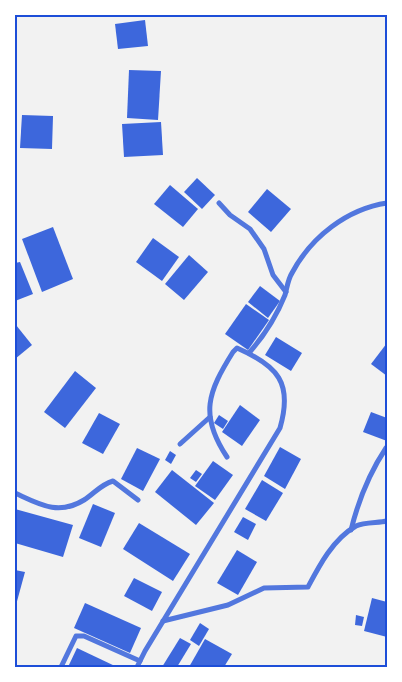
<svg xmlns="http://www.w3.org/2000/svg" width="402" height="682" font-family="Lato,sans-serif">
	<style>
		.building { fill: #3d67dc }
		.lines { fill: none; stroke-linecap: round; stroke-linejoin: round }
		.minor { stroke: #5277de; stroke-width: 5 }
		.neatline { fill: none; stroke: #1d4ed8; stroke-width: 2 }
	</style>
	<rect width="100%" height="100%" fill="#f2f2f2"/>
	<g class="building">
		<polygon points="145,20 148,46 118,49 115,24"/>
		<polygon points="129,70 161,71 158,120 127,118"/>
		<polygon points="22,115 53,116 52,149 20,148"/>
		<polygon points="161,122 163,155 124,157 122,124"/>
		<polygon points="197,178 215,195 202,209 184,192"/>
		<polygon points="170,185 198,209 183,227 154,204"/>
		<polygon points="267,189 291,209 271,232 248,212"/>
		<polygon points="53,227 73,279 42,292 22,239"/>
		<polygon points="153,238 179,257 162,281 136,262"/>
		<polygon points="189,255 208,272 184,300 165,284"/>
		<polygon points="20,262 33,294 15,301 15,263"/>
		<polygon points="260,286 280,301 268,318 248,302"/>
		<polygon points="246,304 269,320 248,350 225,334"/>
		<polygon points="16,325 32,345 15,359 15,326"/>
		<polygon points="276,337 302,353 291,371 265,355"/>
		<polygon points="387,343 387,376 371,364"/>
		<polygon points="75,371 96,388 65,428 44,412"/>
		<polygon points="240,405 260,420 242,446 222,432"/>
		<polygon points="371,412 387,418 387,441 363,432"/>
		<polygon points="99,413 120,424 103,454 82,443"/>
		<polygon points="219,415 228,421 223,429 214,423"/>
		<polygon points="280,447 301,459 285,489 264,476"/>
		<polygon points="137,448 160,459 143,491 121,479"/>
		<polygon points="170,451 176,455 171,464 165,460"/>
		<polygon points="213,461 233,475 215,500 195,486"/>
		<polygon points="172,470 214,503 196,525 155,492"/>
		<polygon points="196,470 202,474 196,482 190,478"/>
		<polygon points="262,480 283,493 266,521 245,509"/>
		<polygon points="93,504 115,513 101,547 79,538"/>
		<polygon points="15,509 73,525 63,557 15,543"/>
		<polygon points="243,517 256,524 248,540 234,532"/>
		<polygon points="139,523 190,554 173,581 123,549"/>
		<polygon points="237,550 257,562 238,595 217,583"/>
		<polygon points="15,570 25,572 16,605 15,604"/>
		<polygon points="134,578 162,592 152,611 124,596"/>
		<polygon points="372,598 387,602 387,637 364,631"/>
		<polygon points="85,603 141,628 130,653 74,628"/>
		<polygon points="356,615 364,617 362,626 355,625"/>
		<polygon points="200,623 209,629 199,646 190,640"/>
		<polygon points="180,638 191,644 177,667 162,667"/>
		<polygon points="205,639 232,654 224,667 189,667"/>
		<polygon points="77,648 117,667 68,667"/>
	</g>
	<g class="lines">
		<g class="minor">
			<polyline points="219,203 230,215 250,229 264,249 273,275 286,292"/>
			<path d="M249 353C263 337 277 315 285 295 287 288 288 279 292 273 311 237 347 209 387 203"/>
			<polyline points="180,444 210,417"/>
			<path d="M15 493C39 504 58 516 84 500 95 493 100 485 113 481L138 500"/>
			<path d="M351 530C358 502 370 472 386 448"/>
			<path d="M163 621 228 605 264 588 308 587C319 566 333 539 356 526 364 522 378 523 387 521"/>
			<polyline points="61,667 76,636 84,636 140,661"/>
			<path d="M137 667 145 651 280 428C293 383 278 366 237 348L233 352C208 392 199 415 227 457"/>
		</g>
	</g>
	<rect width="402" height="682" fill="none" stroke="#ffffff" stroke-width="32"/>
	<rect x="16" y="16" width="370" height="650" class="neatline"/>
</svg>
